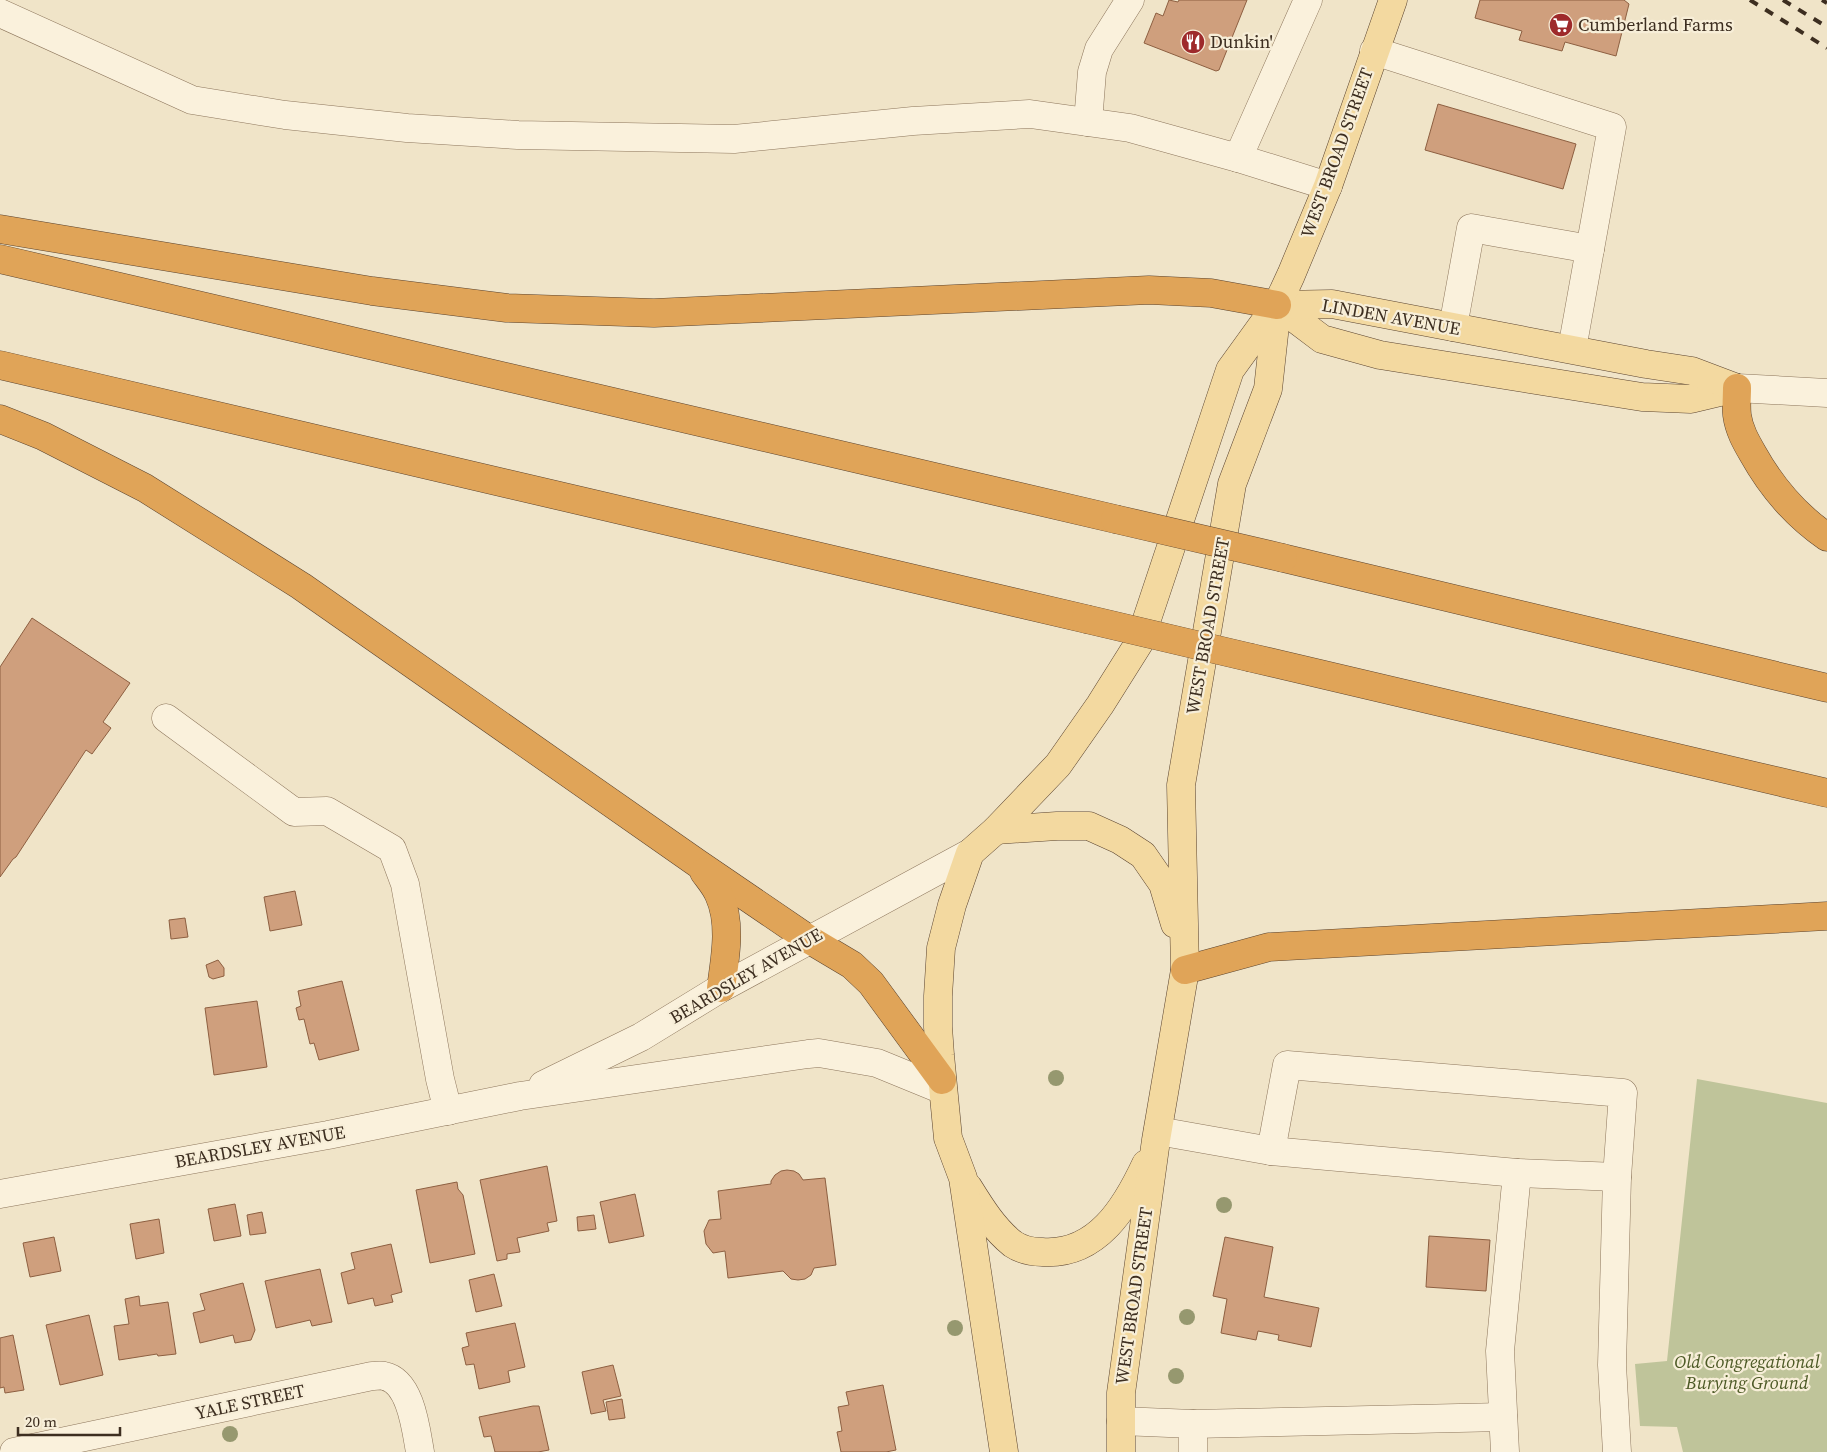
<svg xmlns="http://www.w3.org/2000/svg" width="1827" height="1452" font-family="'Source Serif 4',serif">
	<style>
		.cemetery { fill: #bfc49a }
		.building { fill: #cf9f7d; stroke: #8d5f41 }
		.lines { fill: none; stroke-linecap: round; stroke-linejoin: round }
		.minor-casing { stroke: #8d765c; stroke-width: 29 }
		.major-casing { stroke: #5b4430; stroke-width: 29 }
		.highway-casing { stroke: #5b4430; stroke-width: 29 }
		.minor { stroke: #faf1dc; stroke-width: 28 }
		.major { stroke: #f3d9a0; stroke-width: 28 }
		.highway { stroke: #e0a458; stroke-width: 28 }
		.rail { stroke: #3d2e20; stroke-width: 4; stroke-dasharray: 9 9; stroke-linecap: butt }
		.highway-bridge-casing { stroke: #5b4430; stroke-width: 29; stroke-linecap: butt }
		.highway-bridge { stroke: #e0a458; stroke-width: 28 }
		.tree { fill: #96986f }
		.labels { text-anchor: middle; stroke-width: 4.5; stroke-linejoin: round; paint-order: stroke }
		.poi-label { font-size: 18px; fill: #3d2e20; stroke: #f7eed8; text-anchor: start }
		.street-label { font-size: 18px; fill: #3d2e20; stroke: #f7eed8 }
		.park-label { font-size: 18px; font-style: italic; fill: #4d5a26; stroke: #f7eed8 }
	</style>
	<rect width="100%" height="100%" fill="#f0e4c8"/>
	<polygon class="cemetery" points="1697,1079 1827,1103 1827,1452 1683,1452 1677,1427 1640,1426 1635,1364 1667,1361"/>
	<g class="building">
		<polygon points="1169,0 1178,2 1179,0 1247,0 1219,70 1216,71 1144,43 1156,13 1163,16"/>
		<polygon points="1480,0 1624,0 1629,4 1616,56 1565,42 1562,51 1519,40 1522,31 1475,18"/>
		<polygon points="1438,104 1576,144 1563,189 1425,150"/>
		<polygon points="32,618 130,683 103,722 111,728 92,754 86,750 16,857 13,859 0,877 0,667"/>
		<polygon points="295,891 302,925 270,931 264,897"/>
		<polygon points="185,918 188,937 171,939 169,920"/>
		<polygon points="218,960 224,968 224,976 213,979 209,977 206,965"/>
		<polygon points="342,981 359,1050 319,1060 314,1043 310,1044 304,1019 299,1020 296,1008 301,1006 298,991"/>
		<polygon points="257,1001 267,1067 214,1075 205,1008"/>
		<polygon points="547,1166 557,1221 547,1223 549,1231 517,1238 520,1252 507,1254 507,1259 497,1261 480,1180"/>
		<polygon points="787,1170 794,1171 799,1174 803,1180 825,1178 836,1265 814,1268 811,1275 805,1279 798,1280 791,1279 783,1271 728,1278 725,1251 713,1253 706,1244 704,1231 709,1220 721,1219 718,1191 771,1184 771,1181 775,1175 781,1171"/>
		<polygon points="457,1182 458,1189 463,1195 475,1254 430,1263 416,1190"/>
		<polygon points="635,1194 644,1236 609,1243 600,1202"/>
		<polygon points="235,1204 241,1236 214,1241 208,1209"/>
		<polygon points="262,1212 266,1233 250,1235 247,1215"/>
		<polygon points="594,1215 596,1229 578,1231 577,1217"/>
		<polygon points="159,1219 164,1253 136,1259 130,1224"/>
		<polygon points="1429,1236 1490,1240 1486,1291 1426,1287"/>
		<polygon points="54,1237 61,1271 30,1277 23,1243"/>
		<polygon points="1225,1237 1273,1247 1264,1297 1319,1308 1311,1347 1278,1340 1279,1335 1258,1331 1256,1340 1221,1333 1227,1299 1213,1296"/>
		<polygon points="391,1244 402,1292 391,1295 393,1302 375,1306 373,1298 348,1304 341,1273 355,1269 351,1253"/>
		<polygon points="320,1269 332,1322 312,1326 310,1320 276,1328 265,1281"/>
		<polygon points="494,1274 502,1306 476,1312 469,1280"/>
		<polygon points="243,1283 255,1330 251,1340 235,1343 233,1335 200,1343 193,1313 205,1310 200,1294"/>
		<polygon points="139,1296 140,1306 168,1302 176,1354 158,1356 157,1354 119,1360 114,1326 129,1324 125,1299"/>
		<polygon points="89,1315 103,1375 60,1385 46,1325"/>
		<polygon points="515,1323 525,1367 508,1371 510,1382 479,1389 474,1364 466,1365 462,1348 469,1346 466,1333"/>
		<polygon points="13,1335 24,1390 5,1393 4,1387 0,1388 0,1338"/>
		<polygon points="613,1365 621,1396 603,1400 606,1411 591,1414 582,1372"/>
		<polygon points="883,1385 896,1450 886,1452 841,1452 837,1432 842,1431 838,1407 849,1405 846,1392"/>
		<polygon points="622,1399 625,1418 609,1420 606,1402"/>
		<polygon points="533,1406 539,1406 549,1450 538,1452 495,1452 491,1436 484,1437 479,1417"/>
	</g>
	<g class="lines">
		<g class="minor-casing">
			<g id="minor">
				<polyline points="0,13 192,100 285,115 407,128 518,135 734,139 913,121 1030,114 1130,128 1238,158 1328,186"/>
				<polyline points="1374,51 1612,127 1572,349"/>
				<polyline points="1088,122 1092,72 1099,49 1130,0"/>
				<polyline points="1238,158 1308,0"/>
				<polyline points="1453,327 1471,228 1590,249"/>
				<polyline points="1737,388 1827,393"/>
				<polyline points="166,718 294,812 327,811 392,849 405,884 440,1079 448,1111"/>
				<polyline points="543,1085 641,1037 721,988 970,853"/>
				<polyline points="1158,1131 1271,1151 1517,1173"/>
				<polyline points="1271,1151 1287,1065 1623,1093 1617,1177 1612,1365 1617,1452"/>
				<polyline points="0,1194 328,1135 520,1096 808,1054 819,1053 877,1063 943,1090"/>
				<polyline points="1121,1421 1193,1424 1503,1417"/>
				<path d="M14 1452 372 1376C376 1376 381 1375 384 1376 411 1381 416 1430 420 1452"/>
				<polyline points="1193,1452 1193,1424"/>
				<polyline points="1505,1452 1500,1351 1517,1173 1617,1177"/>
			</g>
		</g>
		<g class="major-casing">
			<g id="major">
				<polyline points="1277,305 1322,339 1380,355 1642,397 1691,399 1737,388"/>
				<polyline points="1277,305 1332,304 1646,364 1692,371 1737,388"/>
				<polyline points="996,830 1057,826 1089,826 1120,840 1143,855 1163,884 1175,924"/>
				<path d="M968 1187C981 1208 994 1229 1013 1244 1022 1250 1032 1252 1042 1252 1097 1256 1126 1207 1146 1164"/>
				<polyline points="1004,1452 963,1178 948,1138 940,1055 938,1027 938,996 941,948 952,905 970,853 996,830 1058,765 1100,705 1139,643 1230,370 1277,305 1291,275 1328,186 1393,0"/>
				<polyline points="1121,1452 1121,1393 1156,1140 1185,970 1181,785 1232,484 1268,389 1277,307"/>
			</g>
		</g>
		<g class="highway-casing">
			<g id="highway">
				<polyline points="0,229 372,291 507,308 654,313 1149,290 1211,293 1277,305"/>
				<polyline points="0,259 1115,519"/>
				<polyline points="0,365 1086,619"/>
				<path d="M1737 388C1737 397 1736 406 1737 415 1739 430 1746 442 1753 454 1772 488 1795 515 1827 537"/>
				<polyline points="0,419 43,436 145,488 301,586 697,863 810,940 852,965 871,983 942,1080"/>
				<polyline points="1283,558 1827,688"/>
				<polyline points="1252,658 1827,793"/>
				<path d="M704 872C709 879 716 887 719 895 732 923 725 959 721 988"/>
				<polyline points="1185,970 1269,947 1827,916"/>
			</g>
		</g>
		<use href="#minor" class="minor"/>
		<use href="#major" class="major"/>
		<use href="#highway" class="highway"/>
		<g class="rail">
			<polyline points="1750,0 1827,48"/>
			<polyline points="1783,0 1827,27"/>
			<polyline points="1822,0 1827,3"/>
		</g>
		<g class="highway-bridge-casing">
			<g id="highway-bridge">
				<polyline points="1115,519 1283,558"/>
				<polyline points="1086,619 1252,658"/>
			</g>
		</g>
		<use href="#highway-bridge" class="highway-bridge"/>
	</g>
	<g class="tree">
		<circle cx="1056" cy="1078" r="8"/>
		<circle cx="1224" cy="1205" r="8"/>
		<circle cx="1187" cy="1317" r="8"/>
		<circle cx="955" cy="1328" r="8"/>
		<circle cx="1176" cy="1376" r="8"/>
		<circle cx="230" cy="1434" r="8"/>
	</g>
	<defs>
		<g id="supermarket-disc" transform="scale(1.25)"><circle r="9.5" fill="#9e2a2b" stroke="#f7eed8"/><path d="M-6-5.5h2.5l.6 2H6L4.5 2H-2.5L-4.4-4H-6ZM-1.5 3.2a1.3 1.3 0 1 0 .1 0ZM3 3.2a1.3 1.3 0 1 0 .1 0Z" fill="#fff"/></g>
		<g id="restaurant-disc" transform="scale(1.25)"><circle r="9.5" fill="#9e2a2b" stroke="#f7eed8"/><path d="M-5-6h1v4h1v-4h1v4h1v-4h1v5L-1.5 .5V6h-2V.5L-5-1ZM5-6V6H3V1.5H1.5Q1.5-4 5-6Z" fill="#fff"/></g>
	</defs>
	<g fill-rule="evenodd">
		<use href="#supermarket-disc" x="1561" y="25"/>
		<use href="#restaurant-disc" x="1193" y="42"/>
	</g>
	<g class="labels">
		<g class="poi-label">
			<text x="1578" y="31">Cumberland Farms</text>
			<text x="1210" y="48">Dunkin'</text>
		</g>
		<g class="street-label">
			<text transform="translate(1337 153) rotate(-70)" y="6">WEST BROAD STREET</text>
			<text transform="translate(1391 317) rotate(10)" y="6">LINDEN AVENUE</text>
			<text transform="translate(1208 626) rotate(-80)" y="6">WEST BROAD STREET</text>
			<text transform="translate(746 976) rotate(-30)" y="6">BEARDSLEY AVENUE</text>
			<text transform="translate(260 1147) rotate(-10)" y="6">BEARDSLEY AVENUE</text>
			<text transform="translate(1134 1296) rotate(-82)" y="6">WEST BROAD STREET</text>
			<text transform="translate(250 1402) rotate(-12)" y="6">YALE STREET</text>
		</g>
		<g class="park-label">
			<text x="1747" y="1368">Old Congregational<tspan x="1747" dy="21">Burying Ground</tspan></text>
		</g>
	</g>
	<path d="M18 1427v8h102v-8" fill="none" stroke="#3d2e20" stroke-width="2.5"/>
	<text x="25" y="1427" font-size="15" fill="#3d2e20" stroke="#f7eed8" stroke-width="4" paint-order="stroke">20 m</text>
</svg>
